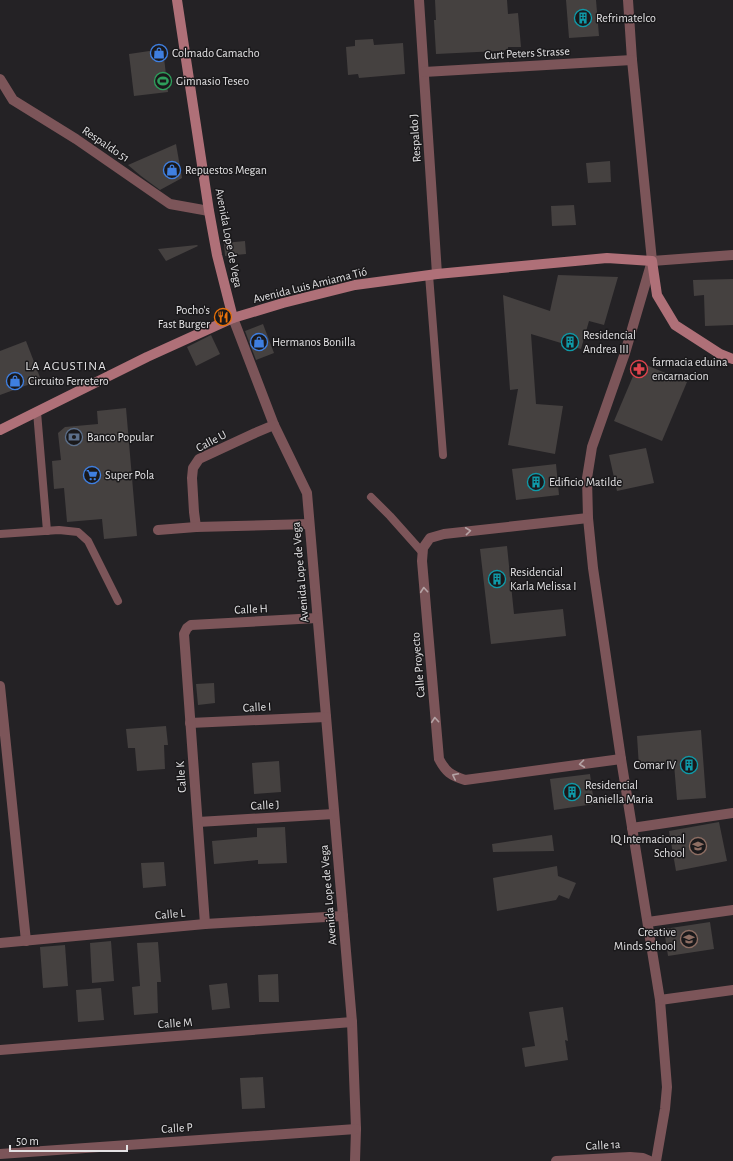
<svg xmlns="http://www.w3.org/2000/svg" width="733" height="1161" font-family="'Alegreya Sans',sans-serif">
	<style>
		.building { fill: #454140 }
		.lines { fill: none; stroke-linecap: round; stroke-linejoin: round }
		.lane { stroke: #7c5559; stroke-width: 8 }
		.street { stroke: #7c5559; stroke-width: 10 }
		.secondary { stroke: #af7078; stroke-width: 10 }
		.oneway { stroke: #b5a3a5 }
		.labels { text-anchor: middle; stroke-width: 3; stroke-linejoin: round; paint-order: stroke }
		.poi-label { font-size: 12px; fill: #e3e2e4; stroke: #1a191b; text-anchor: start }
		.street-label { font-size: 12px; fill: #e3e2e4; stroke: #1a191b }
		.neighbourhood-label { font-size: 13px; letter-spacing: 1px; fill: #e3e2e4; stroke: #1a191b }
	</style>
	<rect width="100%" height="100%" fill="#242225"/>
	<g class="building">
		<polygon points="435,0 507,0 508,14 518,13 521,47 508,47 508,50 498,51 436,54 434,20 436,20"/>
		<polygon points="566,0 596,0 599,36 569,38"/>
		<polygon points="373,39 374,45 403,43 405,74 359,78 358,74 348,75 346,47 355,46 355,40"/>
		<polygon points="163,49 168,92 134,96 129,54"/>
		<polygon points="176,144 182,178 160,190 141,176 128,165"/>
		<polygon points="610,161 611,182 588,183 586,163"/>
		<polygon points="574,205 576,225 552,226 551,206"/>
		<polygon points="245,241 246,254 225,256 224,243"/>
		<polygon points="197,245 198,246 166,261 158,249"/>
		<polygon points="558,275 618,277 604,325 589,321 581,349 531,334 536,404 563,406 555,454 508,445 518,389 510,390 503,295 550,311"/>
		<polygon points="733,279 733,325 705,326 704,295 694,296 693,280"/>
		<polygon points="263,324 274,353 256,360 245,331"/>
		<polygon points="211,335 220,354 196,366 187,347"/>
		<polygon points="26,341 41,380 0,395 0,351"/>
		<polygon points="639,362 687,382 662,441 614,421"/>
		<polygon points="126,408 137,536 104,539 102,519 67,522 64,488 54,489 52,461 61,460 58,433 65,427 98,424 97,411"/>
		<polygon points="646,448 654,483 617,491 609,455"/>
		<polygon points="556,464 559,495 516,500 512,469"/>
		<polygon points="507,546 514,614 563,609 566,636 491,644 480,549"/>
		<polygon points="214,683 215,703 198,705 196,684"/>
		<polygon points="166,726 168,745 164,745 165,769 137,771 135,748 128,748 126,729"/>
		<polygon points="701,730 706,798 677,800 674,764 639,767 637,736"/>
		<polygon points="279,761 281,792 254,794 252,763"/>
		<polygon points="590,774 594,804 554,810 550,779"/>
		<polygon points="719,822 727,861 676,871 669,831"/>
		<polygon points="285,827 287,863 258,864 258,860 214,864 212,841 257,837 257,828"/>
		<polygon points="552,835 554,851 493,852 492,844"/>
		<polygon points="164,862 166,886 143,888 141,863"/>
		<polygon points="557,866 558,876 576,883 569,899 559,895 556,900 497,911 493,878"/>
		<polygon points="710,922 714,949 668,956 664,929"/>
		<polygon points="111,941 114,981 92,983 90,943"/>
		<polygon points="158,942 161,982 157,982 158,1013 134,1015 132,987 140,986 137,943"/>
		<polygon points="65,945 68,986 43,988 40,947"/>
		<polygon points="278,974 279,1002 259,1002 258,975"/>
		<polygon points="227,983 230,1008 212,1010 209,985"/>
		<polygon points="101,988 104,1020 78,1022 76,990"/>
		<polygon points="563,1007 568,1041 565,1040 568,1060 525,1067 522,1048 535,1046 529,1012"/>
		<polygon points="263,1077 265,1108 242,1109 240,1078"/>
	</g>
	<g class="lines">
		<g class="lane">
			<polyline points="429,275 443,455"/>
			<polyline points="37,412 47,531"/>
			<polyline points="371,497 390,516 423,553"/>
			<polyline points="0,534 59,530 78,532 88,541 118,601"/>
		</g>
		<g class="street">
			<polyline points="419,0 437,274"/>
			<polyline points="628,0 632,60 652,261 625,353 592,447 587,478 588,518 593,568 621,759 660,1000 667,1087 665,1109 656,1161"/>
			<polyline points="424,72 632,60"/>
			<polyline points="0,79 13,100 76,139 170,204 209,211"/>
			<polyline points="652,261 733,255"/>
			<polyline points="233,318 274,425 307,493 352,1022 356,1129 355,1161"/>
			<path d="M588 518 444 534 430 538 423 548 422 561 439 759C446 772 450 775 465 780L621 759"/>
			<polyline points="196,527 194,512 192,478 193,468 199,459 255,433 274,425"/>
			<polyline points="158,530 196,527 309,524"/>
			<polyline points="0,686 26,941"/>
			<polyline points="190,723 326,717"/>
			<polyline points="198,822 334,814"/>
			<polyline points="632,828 733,813"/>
			<polyline points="648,922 733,910"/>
			<polyline points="205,924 184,634 187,628 191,625 317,618"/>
			<polyline points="0,943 205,924 343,916"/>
			<polyline points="660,1000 733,990"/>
			<polyline points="0,1050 352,1022"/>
			<polyline points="0,1154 356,1129"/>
			<polyline points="556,1161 630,1157 643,1158 650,1161"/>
		</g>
		<g class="secondary">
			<polyline points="177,0 209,211 217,255 233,318"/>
			<polyline points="0,430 147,357 233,318 283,303 355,285 437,274 607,258 652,261 657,295 675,325 720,354 733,359"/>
		</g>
	</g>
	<defs><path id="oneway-chevron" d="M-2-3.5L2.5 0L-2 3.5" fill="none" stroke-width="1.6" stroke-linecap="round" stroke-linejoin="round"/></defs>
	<g class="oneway">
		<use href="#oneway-chevron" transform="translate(468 531) rotate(-6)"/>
		<use href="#oneway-chevron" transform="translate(424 590) rotate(-95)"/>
		<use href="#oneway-chevron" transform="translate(435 720) rotate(-95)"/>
		<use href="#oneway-chevron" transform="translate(582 764) rotate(173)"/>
		<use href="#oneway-chevron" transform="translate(455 776) rotate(-153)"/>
	</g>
	<defs>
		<g id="building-ring" transform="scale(0.9)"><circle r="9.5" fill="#1a191b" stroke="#0f9aa8" stroke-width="1.5"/><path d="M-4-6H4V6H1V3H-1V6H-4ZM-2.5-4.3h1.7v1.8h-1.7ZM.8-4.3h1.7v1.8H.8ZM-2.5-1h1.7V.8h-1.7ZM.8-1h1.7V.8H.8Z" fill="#0f9aa8"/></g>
		<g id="shop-ring" transform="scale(0.9)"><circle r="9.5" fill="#1a191b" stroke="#3f7fe0" stroke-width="1.5"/><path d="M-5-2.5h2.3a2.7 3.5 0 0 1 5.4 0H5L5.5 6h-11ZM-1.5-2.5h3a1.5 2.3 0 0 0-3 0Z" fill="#3f7fe0"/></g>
		<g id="stadium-ring" transform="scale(0.9)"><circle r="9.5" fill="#1a191b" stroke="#2e9e5b" stroke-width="1.5"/><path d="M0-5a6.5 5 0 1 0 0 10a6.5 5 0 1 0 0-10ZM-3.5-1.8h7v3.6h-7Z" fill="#2e9e5b"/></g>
		<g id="restaurant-ring" transform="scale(0.9)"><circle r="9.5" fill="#1a191b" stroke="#e8710a" stroke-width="1.5"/><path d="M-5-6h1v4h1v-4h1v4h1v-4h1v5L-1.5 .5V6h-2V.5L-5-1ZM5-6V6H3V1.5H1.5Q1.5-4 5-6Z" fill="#e8710a"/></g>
		<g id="pharmacy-ring" transform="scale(0.9)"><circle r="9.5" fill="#1a191b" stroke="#e0444e" stroke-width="1.5"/><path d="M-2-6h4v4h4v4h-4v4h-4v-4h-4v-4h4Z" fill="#e0444e"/></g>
		<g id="bank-ring" transform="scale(0.9)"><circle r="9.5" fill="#1a191b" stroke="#5c6f8a" stroke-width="1.5"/><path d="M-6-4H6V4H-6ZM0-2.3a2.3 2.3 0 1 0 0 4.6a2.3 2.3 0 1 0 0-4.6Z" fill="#5c6f8a"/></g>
		<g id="supermarket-ring" transform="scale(0.9)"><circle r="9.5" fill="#1a191b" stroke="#3f7fe0" stroke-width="1.5"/><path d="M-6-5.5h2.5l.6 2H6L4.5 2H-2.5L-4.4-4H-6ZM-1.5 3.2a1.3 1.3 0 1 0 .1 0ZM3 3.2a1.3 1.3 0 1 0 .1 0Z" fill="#3f7fe0"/></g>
		<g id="school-ring" transform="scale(0.9)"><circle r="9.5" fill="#1a191b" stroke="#8d6e63" stroke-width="1.5"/><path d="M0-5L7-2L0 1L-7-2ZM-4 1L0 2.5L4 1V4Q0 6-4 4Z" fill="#8d6e63"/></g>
	</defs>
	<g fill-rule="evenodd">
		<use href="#building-ring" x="583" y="18"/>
		<use href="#shop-ring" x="159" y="53"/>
		<use href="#stadium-ring" x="163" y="81"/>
		<use href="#shop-ring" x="172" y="170"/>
		<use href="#restaurant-ring" x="223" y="317"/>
		<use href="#shop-ring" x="259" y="342"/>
		<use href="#building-ring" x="570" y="342"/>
		<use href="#pharmacy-ring" x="639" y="369"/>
		<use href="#shop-ring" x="15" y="381"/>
		<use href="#bank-ring" x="74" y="437"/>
		<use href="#supermarket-ring" x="92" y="475"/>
		<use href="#building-ring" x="536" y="482"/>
		<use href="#building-ring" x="497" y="579"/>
		<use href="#building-ring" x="689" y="765"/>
		<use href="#building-ring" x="572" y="792"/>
		<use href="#school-ring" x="698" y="846"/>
		<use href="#school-ring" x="689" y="939"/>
	</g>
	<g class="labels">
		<g class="poi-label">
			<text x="596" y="22">Refrimatelco</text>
			<text x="172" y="57">Colmado Camacho</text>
			<text x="176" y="85">Gimnasio Teseo</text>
			<text x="185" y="174">Repuestos Megan</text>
			<text x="210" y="314" text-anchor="end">Pocho's<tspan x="210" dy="14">Fast Burger</tspan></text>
			<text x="583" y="339">Residencial<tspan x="583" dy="14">Andrea III</tspan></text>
			<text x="272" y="346">Hermanos Bonilla</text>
			<text x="652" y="366">farmacia eduina<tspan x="652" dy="14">encarnacion</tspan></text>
			<text x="28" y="385">Circuito Ferretero</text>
			<text x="87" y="441">Banco Popular</text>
			<text x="105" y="479">Super Pola</text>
			<text x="549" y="486">Edificio Matilde</text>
			<text x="510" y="576">Residencial<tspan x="510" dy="14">Karla Melissa I</tspan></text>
			<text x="676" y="769" text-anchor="end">Comar IV</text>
			<text x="585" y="789">Residencial<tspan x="585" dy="14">Daniella Maria</tspan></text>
			<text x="685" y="843" text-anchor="end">IQ Internacional<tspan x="685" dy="14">School</tspan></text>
			<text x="676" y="936" text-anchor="end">Creative<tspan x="676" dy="14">Minds School</tspan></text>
		</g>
		<g class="street-label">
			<text transform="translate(527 53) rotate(-3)" y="4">Curt Peters Strasse</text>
			<text transform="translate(415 138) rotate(-94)" y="4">Respaldo J</text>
			<text transform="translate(106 144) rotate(34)" y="4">Respaldo 51</text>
			<text transform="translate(229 238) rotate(79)" y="4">Avenida Lope de Vega</text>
			<text transform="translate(310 285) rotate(-14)" y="4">Avenida Luis Amiama Tió</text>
			<text transform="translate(211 441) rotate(-28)" y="4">Calle U</text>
			<text transform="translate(300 572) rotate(-95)" y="4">Avenida Lope de Vega</text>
			<text transform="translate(251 609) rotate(-3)" y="4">Calle H</text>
			<text transform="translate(418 665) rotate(-95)" y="4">Calle Proyecto</text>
			<text transform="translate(257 707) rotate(-3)" y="4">Calle I</text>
			<text transform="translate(181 777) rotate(-94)" y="4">Calle K</text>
			<text transform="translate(265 805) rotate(-3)" y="4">Calle J</text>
			<text transform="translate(328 895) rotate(-95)" y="4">Avenida Lope de Vega</text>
			<text transform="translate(170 914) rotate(-5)" y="4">Calle L</text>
			<text transform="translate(175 1023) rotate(-4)" y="4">Calle M</text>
			<text transform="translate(177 1128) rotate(-4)" y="4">Calle P</text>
			<text transform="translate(603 1145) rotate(-3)" y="4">Calle 1a</text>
		</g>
		<g class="neighbourhood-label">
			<text x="66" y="370">LA AGUSTINA</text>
		</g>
	</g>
	<path d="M10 1145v6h117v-6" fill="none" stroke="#e3e2e4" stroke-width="2"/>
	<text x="16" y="1145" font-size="12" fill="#e3e2e4" stroke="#1a191b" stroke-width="3" paint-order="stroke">50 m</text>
</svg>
